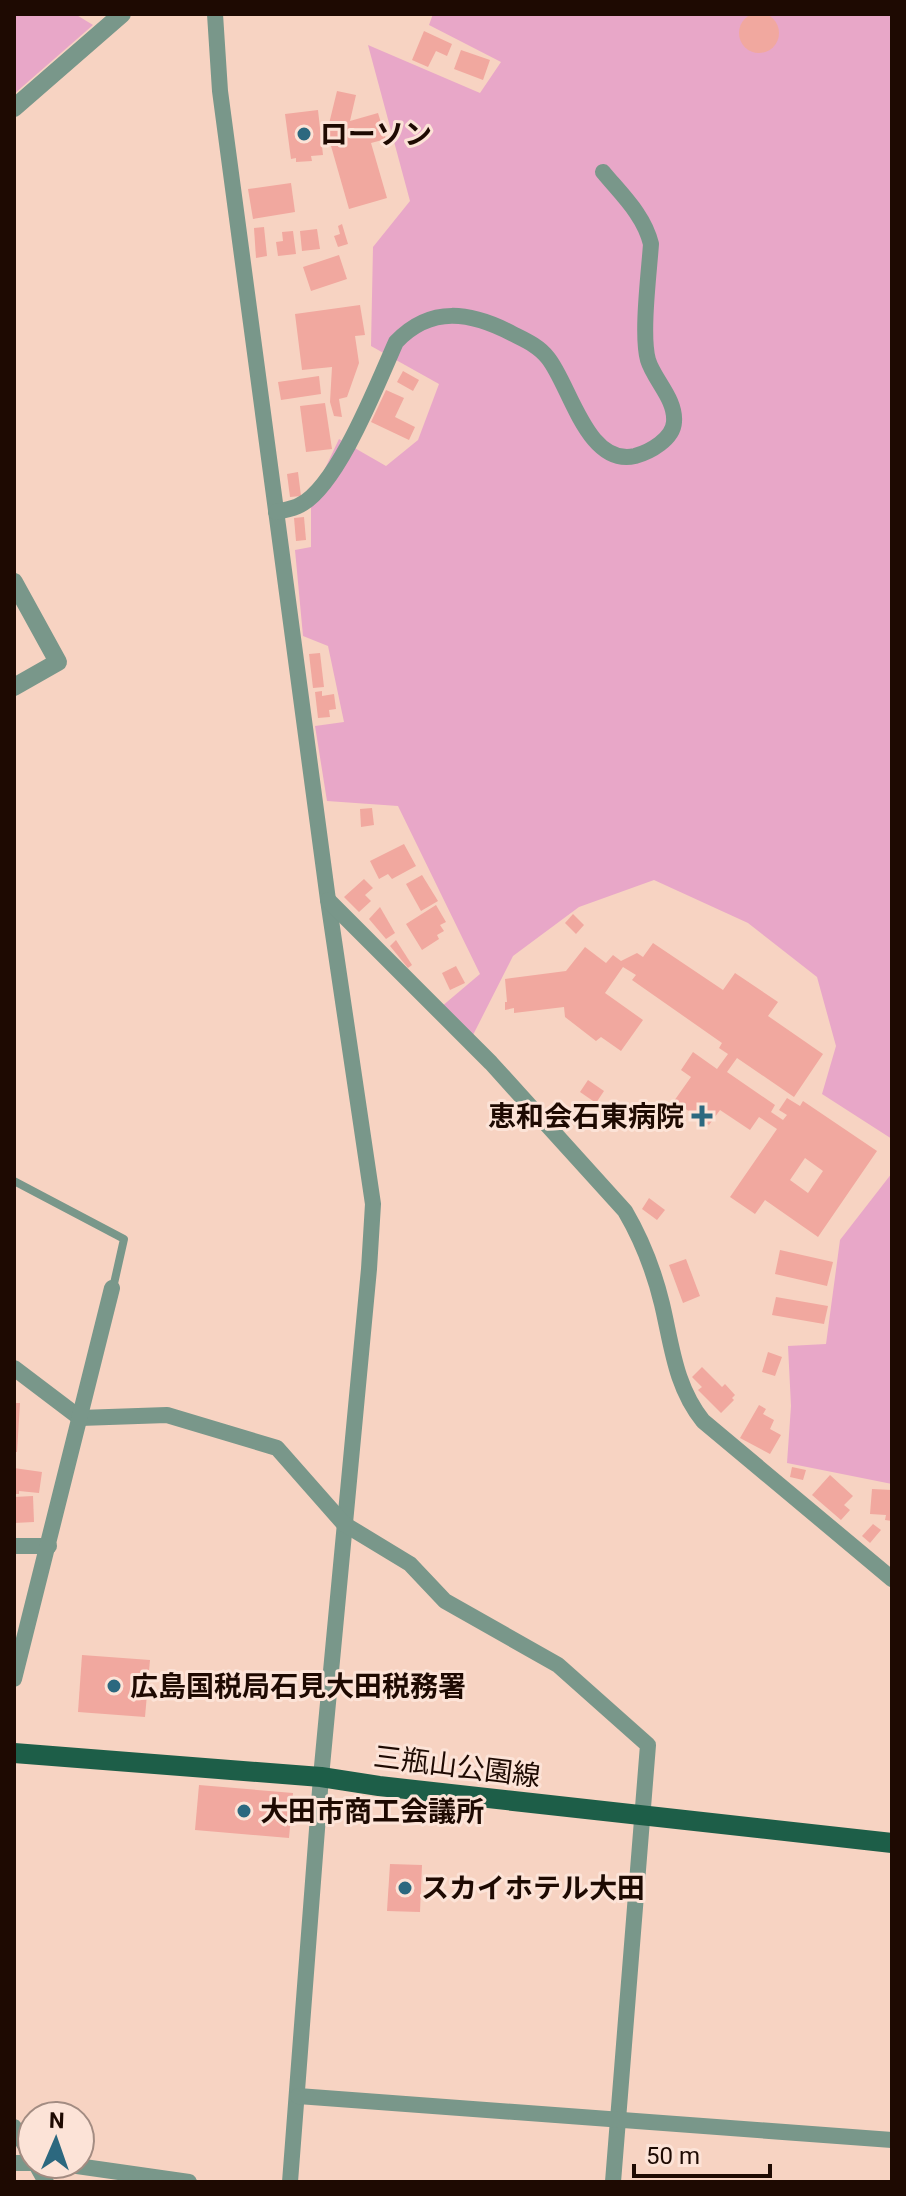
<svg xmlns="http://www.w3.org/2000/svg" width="906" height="2196" font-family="Roboto,'Noto Sans JP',sans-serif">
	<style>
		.green { fill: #e8a7c8 }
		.building { fill: #f1a89f; fill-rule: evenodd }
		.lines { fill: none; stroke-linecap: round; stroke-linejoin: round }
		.service { stroke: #79978a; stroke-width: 8 }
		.minor { stroke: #79978a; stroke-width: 16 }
		.tertiary { stroke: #79978a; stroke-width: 18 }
		.primary { stroke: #1d5e48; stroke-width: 20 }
		.poi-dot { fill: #2c687f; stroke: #fce3d7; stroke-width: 3 }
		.labels { text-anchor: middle; stroke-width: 6; stroke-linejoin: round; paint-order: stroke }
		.poi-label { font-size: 28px; font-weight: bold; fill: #1e0a02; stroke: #fce3d7; text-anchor: start }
		.street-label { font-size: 28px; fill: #1e0a02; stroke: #fce3d7 }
	</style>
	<rect width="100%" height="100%" fill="#f7d3c2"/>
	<g class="green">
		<polygon points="14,14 75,14 93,25 14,94"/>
		<polygon points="433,14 892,14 892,1139 822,1094 836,1046 817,977 748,923 654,880 579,907 513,956 473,1035 441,1007 480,974 398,806 327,801 315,726 344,722 328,646 303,636 295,550 311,547 311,498 339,439 386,466 418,440 439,384 371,346 373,247 410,201 368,45 480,93 501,62 429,25"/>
		<polygon points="892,1173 892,1484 787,1463 791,1406 788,1346 826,1344 840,1240"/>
	</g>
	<g class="building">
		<circle cx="759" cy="33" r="20"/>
		<polygon points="424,31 452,44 447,56 436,51 428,67 412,60"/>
		<polygon points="461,50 490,60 483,80 454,69"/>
		<polygon points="337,91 356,95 350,121 378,113 386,139 371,143 387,198 349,209 327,132"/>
		<polygon points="318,110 323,155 311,156 312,161 296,162 296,158 291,159 285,114"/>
		<polygon points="291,183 295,212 253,219 248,189"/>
		<polygon points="342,224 348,244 338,247 334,236 340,234 338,226"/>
		<polygon points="264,227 267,256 256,258 254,228"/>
		<polygon points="317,229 320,249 302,251 300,231"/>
		<polygon points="293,231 296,254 278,256 276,242 283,241 282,232"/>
		<polygon points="339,255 347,279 311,291 303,267"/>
		<polygon points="360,305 365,335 355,336 359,363 347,397 339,399 342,417 334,416 330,402 332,367 302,370 295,314"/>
		<polygon points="403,371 419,380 413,391 397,382"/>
		<polygon points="319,376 321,394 281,400 278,382"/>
		<polygon points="386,390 404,398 395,417 415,427 409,440 371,422"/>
		<polygon points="325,403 332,449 306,452 300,406"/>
		<polygon points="298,472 301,496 290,497 287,474"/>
		<polygon points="304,517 306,540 296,541 294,518"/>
		<polygon points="320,653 324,687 313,688 309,654"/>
		<polygon points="322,691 322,696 334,694 336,709 329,710 330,717 318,718 315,692"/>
		<polygon points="372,808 374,825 361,827 360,809"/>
		<polygon points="404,844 416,866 392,879 388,874 379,879 370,861"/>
		<polygon points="422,875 438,901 421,911 406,884"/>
		<polygon points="364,879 373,888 365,895 371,901 359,912 344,897"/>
		<polygon points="436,905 446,922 440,925 444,931 437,935 439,939 422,950 406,924"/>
		<polygon points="380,907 395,933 386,939 369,919"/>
		<polygon points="573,914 584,925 576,934 565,923"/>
		<polygon points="396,940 412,965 408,968 390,946"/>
		<path d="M653 943 723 990 735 973 778 1002 768 1016 823 1054 794 1097 737 1058 727 1072 775 1105 771 1112 783 1120 787 1115 779 1110 787 1098 800 1106 803 1101 877 1151 818 1237 765 1200 755 1214 730 1197 777 1129 759 1117 750 1130 720 1110 709 1125 674 1101 691 1077 681 1070 693 1052 717 1069 728 1054 719 1048 722 1043 632 980 636 975 623 967 605 993 643 1020 621 1051 601 1037 596 1041 565 1017 564 1007 514 1013V1008L505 1010V1002H507L505 979 566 971 585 947 606 963 613 955 621 961 637 953 643 957ZM805 1158 823 1171 808 1193 790 1180Z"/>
		<polygon points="456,966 465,983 450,990 442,973"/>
		<polygon points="588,1080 604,1091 596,1103 580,1092"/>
		<polygon points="649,1198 665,1210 657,1220 642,1209"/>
		<polygon points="780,1250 833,1262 827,1286 775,1274"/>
		<polygon points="686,1259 700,1296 683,1303 669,1265"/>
		<polygon points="776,1297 828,1306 824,1324 772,1315"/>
		<polygon points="768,1352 782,1357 775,1376 762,1372"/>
		<polygon points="702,1367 722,1387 725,1384 735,1395 732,1398 734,1400 721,1413 698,1390 702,1387 692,1377"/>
		<polygon points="14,1403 20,1403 17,1452 14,1452"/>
		<polygon points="759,1405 766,1409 763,1414 774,1420 770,1429 781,1435 770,1454 740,1438"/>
		<polygon points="792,1467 806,1470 803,1480 790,1477"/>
		<polygon points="14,1468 42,1472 39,1493 19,1491 19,1494 14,1494"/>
		<polygon points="830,1475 853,1496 844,1505 850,1510 841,1520 812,1495"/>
		<polygon points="872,1489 892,1490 892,1521 885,1520 886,1515 870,1514"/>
		<polygon points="33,1496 34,1522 14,1523 14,1497"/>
		<polygon points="873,1524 881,1530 870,1543 862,1536"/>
		<polygon points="82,1655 150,1660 145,1717 78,1712"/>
		<polygon points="199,1785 293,1793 289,1838 195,1830"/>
		<polygon points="390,1864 422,1865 420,1912 387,1911"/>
	</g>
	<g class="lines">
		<polyline class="service" points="14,1181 124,1239 113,1288"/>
		<g class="minor">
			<polyline points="215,14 220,91 328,900 373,1204 369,1269 321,1777 290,2182"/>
			<path d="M276 512C284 510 293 509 300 505 338 486 378 382 396 342 431 305 471 312 513 334 525 340 539 346 548 358 570 385 587 467 635 456 650 452 673 439 674 422 676 399 654 380 648 360 641 335 649 273 651 244 644 215 622 195 603 172"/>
			<path d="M328 900 491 1063 625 1211C642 1240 654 1271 662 1304 672 1346 675 1386 703 1421L892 1579"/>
			<polyline points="14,1368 80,1418 167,1415 277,1448 344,1524 410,1564 445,1601 558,1665 648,1745 613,2182"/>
			<polyline points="14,1546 49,1546"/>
			<polyline points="14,1679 112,1288"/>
			<polyline points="298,2096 892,2140"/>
			<polyline points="14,2127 32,2157"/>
			<polyline points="14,2163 32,2163"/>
			<polyline points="36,2164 46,2182"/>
			<polyline points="63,2164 189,2182"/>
		</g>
		<g class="tertiary">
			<polyline points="14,108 122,14"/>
			<polyline points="14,582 58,662 14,687"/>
		</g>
		<polyline class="primary" points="14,1753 321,1777 379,1786 892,1843"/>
	</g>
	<g class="poi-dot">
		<circle cx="304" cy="134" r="8"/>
		<path d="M698 1104h8v8h8v8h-8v8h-8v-8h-8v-8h8z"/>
		<circle cx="114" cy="1686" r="8"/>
		<circle cx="244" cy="1811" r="8"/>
		<circle cx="405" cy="1888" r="8"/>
	</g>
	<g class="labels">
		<g class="poi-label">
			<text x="320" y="144">ローソン</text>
			<text x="684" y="1126" text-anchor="end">恵和会石東病院</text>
			<text x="130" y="1696">広島国税局石見大田税務署</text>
			<text x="260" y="1821">大田市商工会議所</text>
			<text x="421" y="1898">スカイホテル大田</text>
		</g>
		<g class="street-label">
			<text transform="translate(457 1766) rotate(7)" y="10">三瓶山公園線</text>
		</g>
	</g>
	<rect width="906" height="2196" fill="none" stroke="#1e0a02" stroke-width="32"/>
	<g transform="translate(56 2140) rotate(2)"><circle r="38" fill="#fce3d7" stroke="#a38c82" stroke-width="2"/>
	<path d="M0-6L14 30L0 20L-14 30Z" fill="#2c687f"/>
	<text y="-12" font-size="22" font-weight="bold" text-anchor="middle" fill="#1e0a02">N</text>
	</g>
	<path d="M634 2164v12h136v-12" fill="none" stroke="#1e0a02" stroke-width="4"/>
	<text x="646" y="2164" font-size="24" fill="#1e0a02" stroke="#fce3d7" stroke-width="6" paint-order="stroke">50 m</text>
</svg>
